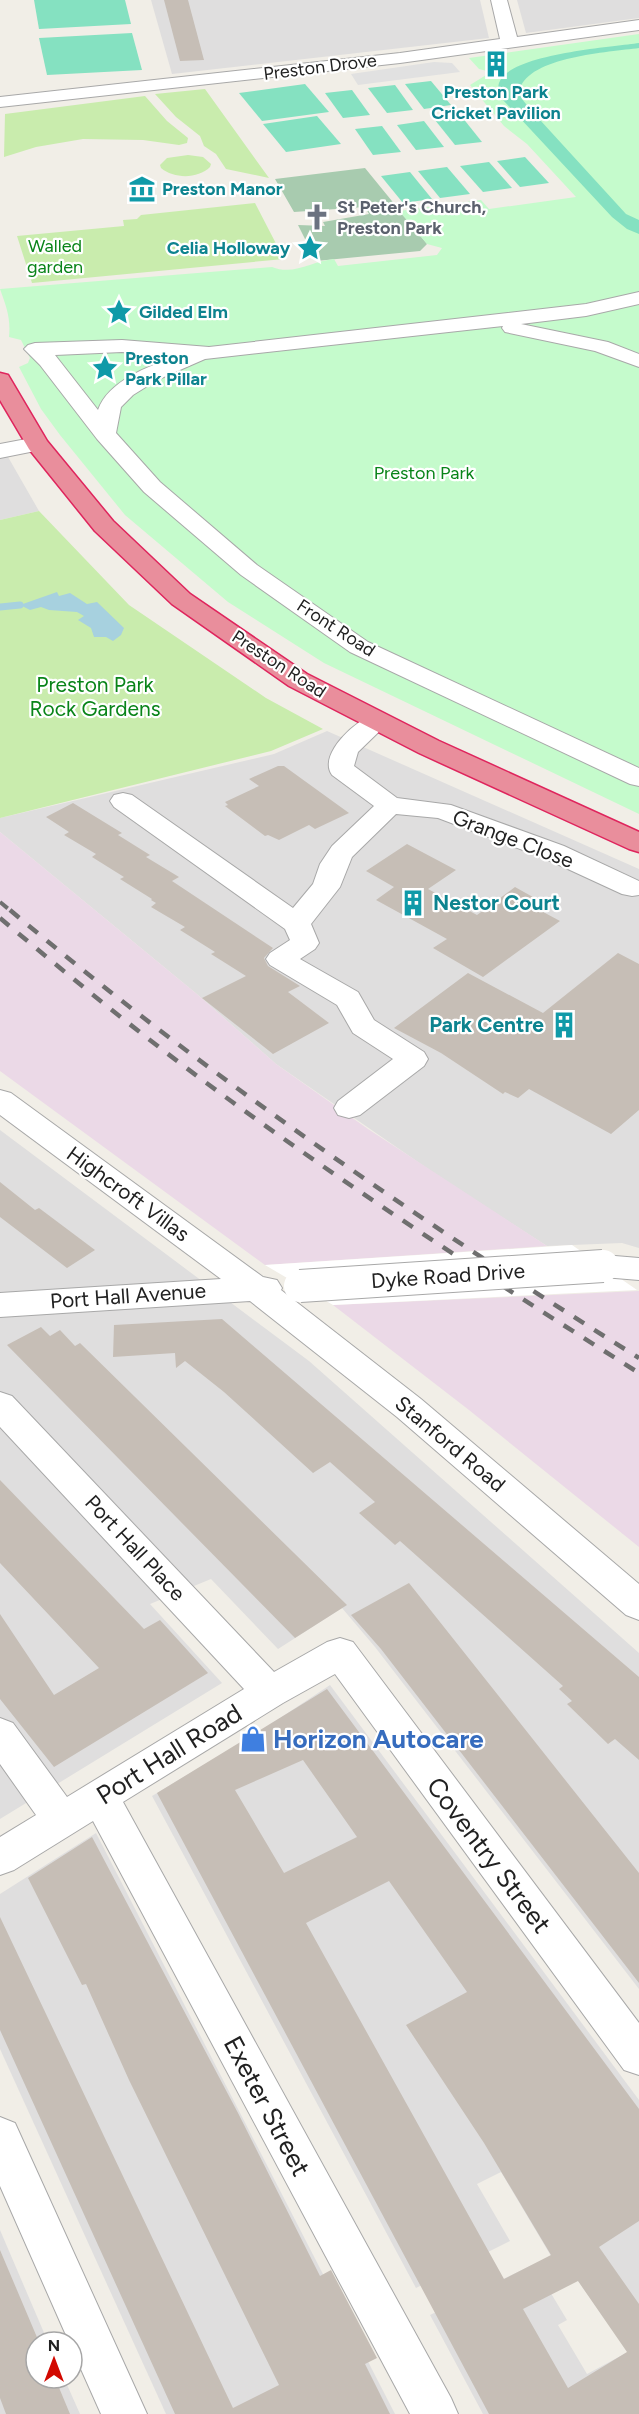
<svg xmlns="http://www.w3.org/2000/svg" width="639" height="2414" font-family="Figtree,sans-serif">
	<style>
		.residential { fill: #dfdede }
		.industrial { fill: #ebd9e7 }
		.grass { fill: #c9ecad }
		.cemetery { fill: #a8cbaf }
		.park { fill: #c5fbcc }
		.pitch { fill: #85e1c1 }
		.parking { fill: #e1e1e1 }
		.water { fill: #a7d1df }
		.pier { fill: #fff }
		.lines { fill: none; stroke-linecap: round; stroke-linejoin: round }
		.stream { stroke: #a7d1df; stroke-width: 7 }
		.building { fill: #c6beb6; fill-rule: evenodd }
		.minor-casing { stroke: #a8a8a8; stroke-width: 2 }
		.highway-casing { stroke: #df255d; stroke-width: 3 }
		.minor { fill: #fff; fill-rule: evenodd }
		.highway { fill: #e98e9c; fill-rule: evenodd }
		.rail-far1 { stroke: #6f6f6f; stroke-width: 4; stroke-dasharray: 10 10; stroke-linecap: butt }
		.rail { stroke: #6f6f6f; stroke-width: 4.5; stroke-dasharray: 12 12; stroke-linecap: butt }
		.minor-bridge-casing { stroke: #a8a8a8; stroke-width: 34; stroke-linecap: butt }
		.minor-bridge { stroke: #fff; stroke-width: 32 }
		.labels { text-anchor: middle; stroke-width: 4.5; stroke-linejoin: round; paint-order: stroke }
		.far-street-label { font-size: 18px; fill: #212121; stroke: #fff }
		.far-culture-label { font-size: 18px; font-weight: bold; fill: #0d838f; stroke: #fff; text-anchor: start }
		.far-worship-label { font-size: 18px; font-weight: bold; fill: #5b616d; stroke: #fff; text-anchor: start }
		.far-park-label { font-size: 18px; fill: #098419; stroke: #fff }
		.park-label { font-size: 21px; fill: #098419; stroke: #fff }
		.street-label { font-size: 21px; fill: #212121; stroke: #fff }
		.culture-label { font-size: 21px; font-weight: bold; fill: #0d838f; stroke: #fff; text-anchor: start }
		.near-shop-label { font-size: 26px; font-weight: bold; fill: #366cbe; stroke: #fff; text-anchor: start }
		.near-street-label { font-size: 26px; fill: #212121; stroke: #fff }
	</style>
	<rect width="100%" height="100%" fill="#f1eee7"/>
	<g class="residential">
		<polygon points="151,0 480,0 489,38 172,74"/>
		<polygon points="517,0 639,0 639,18 526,33"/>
		<polygon points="0,443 39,511 0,520"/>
		<polygon points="327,731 639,869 639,1248 622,1243 547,1246 444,1180 276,1064 198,995 0,832 0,818 274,754"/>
		<polygon points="0,1130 309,1361 639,1653 639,1989 375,1647 342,1608 278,1649 211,1579 150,1604 222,1683 0,1819"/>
		<polygon points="330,1685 639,2100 639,2398 611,2414 483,2414 430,2315 532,2265 540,2275 567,2320 558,2325 587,2374 628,2352 558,2252 551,2256 501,2172 477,2184 510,2241 416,2288 152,1796 259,1732"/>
		<polygon points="96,1833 395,2414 166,2414 0,2049 0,1894"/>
		<polygon points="0,2230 48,2342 36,2342 36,2378 64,2378 80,2414 0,2414"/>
	</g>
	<g class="industrial">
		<polygon points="0,832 198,995 276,1064 368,1129 547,1246 265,1265 0,1071"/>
		<polygon points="639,1291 639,1547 469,1410 333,1305"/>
	</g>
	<g class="grass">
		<polygon points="205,89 269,178 226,169 216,154 204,146 200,136 176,117 155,94"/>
		<polygon points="145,96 167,121 188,138 187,143 179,145 143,140 83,139 36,147 4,157 5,114"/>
		<path d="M188 155 203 157 211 164 210 167C198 179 174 179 161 168L160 165 167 158Z"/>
		<polygon points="255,203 284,259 32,283 17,236 124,226 123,220 137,219 141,215"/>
		<polygon points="39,511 129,605 266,698 323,729 271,751 0,818 0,520"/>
	</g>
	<polygon class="cemetery" points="365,168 427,244 420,251 316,261 298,225 325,226 323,222 369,214 365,207 294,212 275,179"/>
	<path class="park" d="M639 34V814L324 663 228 602 125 515 60 435 41 409 19 367 28 363 30 358 21 340 9 337C11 318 6 306 0 289L272 267C294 276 312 261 334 259L338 266 437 255 442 248 427 244 399 211 481 200 489 209 576 197 527 144 504 126 470 85 491 72 479 69 469 58Z"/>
	<g class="pitch">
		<polygon points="34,0 125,0 131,24 39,29"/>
		<polygon points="132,33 142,70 47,75 39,38"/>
		<path d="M639 43V48C609 52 529 57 520 89L522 99 530 109 626 214 639 220V234L627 229 612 217 503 100C500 95 497 89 499 83 508 54 612 47 639 43Z"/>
		<polygon points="431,81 451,105 424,109 405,84"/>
		<polygon points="305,84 329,112 262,121 239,93"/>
		<polygon points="395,85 413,110 387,113 368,88"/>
		<polygon points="352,90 370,115 343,118 325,93"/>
		<polygon points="317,116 341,144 286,152 263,124"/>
		<polygon points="462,117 482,142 455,145 435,120"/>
		<polygon points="424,121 444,147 416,150 397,125"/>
		<polygon points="382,126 401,152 373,155 355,129"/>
		<polygon points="525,157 549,183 520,187 497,161"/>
		<polygon points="489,162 512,188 483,192 460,166"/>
		<polygon points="447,167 470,194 440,198 418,171"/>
		<polygon points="410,172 432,199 403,203 381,176"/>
	</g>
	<polygon class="parking" points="434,62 452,63 460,72 358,85 351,74"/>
	<polygon class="water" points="57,592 59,596 70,593 87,604 97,602 124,628 121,635 113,641 106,637 94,637 91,628 78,620 84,616 77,612 49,610 41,607 30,610 20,605"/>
	<polygon class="pier" points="572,1245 637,1290 333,1305 265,1265"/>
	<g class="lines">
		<polyline class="stream" points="0,607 20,605"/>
	</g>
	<g class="building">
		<polygon points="164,0 188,0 204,60 180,61"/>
		<polygon points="278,766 284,766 349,813 315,829 309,825 279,840 268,835 265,836 225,806 228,805 225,802 259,786 249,779"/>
		<polygon points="73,803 122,833 118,835 150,855 146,857 179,877 172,881 273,948 264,958 268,966 300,986 288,992 329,1023 273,1054 202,998 246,976 211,954 215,952 180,930 185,927 151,907 156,903 151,900 152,899 120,879 124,877 92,857 96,854 64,835 69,832 46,817"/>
		<polygon points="407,844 456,870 428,889 477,915 515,887 540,901 532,906 560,921 483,977 433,948 447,939 376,900 394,887 366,871"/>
		<polygon points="618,953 639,964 639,1110 611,1134 529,1089 518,1098 505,1092 503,1094 441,1053 394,1028 468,973 543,1013"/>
		<polygon points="0,1182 35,1210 39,1208 95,1250 67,1268 0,1217"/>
		<polygon points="222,1319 639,1677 639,1760 615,1739 608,1744 567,1704 572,1701 559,1689 563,1686 400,1541 395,1545 359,1513 375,1502 330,1462 313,1473 224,1392 185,1361 176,1368 175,1353 113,1357 114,1325"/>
		<polygon points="41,1327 50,1336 60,1330 75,1346 80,1343 347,1605 295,1638 7,1345"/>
		<polygon points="0,1480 144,1629 160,1620 208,1673 54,1767 0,1699 0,1614 54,1695 99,1668 0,1563"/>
		<polygon points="409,1583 639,1873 639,1983 381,1649 351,1615"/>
		<path d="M327 1689 639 2109V2221L599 2247 639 2304V2414H489L157 1793ZM303 1760 357 1837 284 1873 235 1790ZM389 1881 467 1992 406 2025 484 2143 551 2255 504 2279 306 1923ZM578 2281 627 2352 568 2388 523 2309Z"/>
		<polygon points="92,1837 238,2113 320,2276 331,2270 377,2358 365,2364 390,2414 175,2414 0,2030 0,1917 233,2408 279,2385 129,2080 86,1984 82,1985 28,1878"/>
		<polygon points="0,2250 39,2342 36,2342 36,2378 55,2378 70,2414 6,2414 0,2398"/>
	</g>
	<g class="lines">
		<g class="minor-casing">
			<g id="minor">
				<polygon points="491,0 507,0 517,37 639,20 639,30 400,63 0,107 0,97 400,53 500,39"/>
				<path d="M639 292V304L586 316 521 324 608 342 639 354V367L595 351 505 332 502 328 503 326 205 359 157 380 133 395 121 407 116 433 160 482 257 565 368 642 639 768V786L630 784 350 652 241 575 144 492 97 439 40 365 24 349 28 345 35 343 122 340 209 347 586 304ZM122 352 175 357C149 366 108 381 98 410L55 355Z"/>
				<polygon points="37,437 45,439 48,444 45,449 0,458 0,444"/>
				<path d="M377 713 386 716 390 721 358 752 354 766 397 798 451 805 564 846 639 881V895L632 896 622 894 544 858 438 818 396 814 352 857 340 887 311 924 319 943 315 949 300 959 358 992 374 1020 424 1052 428 1059 424 1066 360 1115 349 1118 338 1115 334 1108 338 1101 393 1059 353 1033 337 1005 270 965 266 959 270 953 290 940 285 929 114 807 110 801 114 795 123 793 132 795 293 908 313 884 320 864 332 846 374 806 332 775C317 754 358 718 377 713Z"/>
				<polygon points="0,1090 11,1093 263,1277 277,1280 282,1288 281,1290 421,1399 639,1584 639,1620 626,1615 397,1417 250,1301 0,1317 0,1293 221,1279 0,1115"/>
				<polygon points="603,1255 639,1258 639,1280 603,1277 592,1274 587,1266 592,1258"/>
				<polygon points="0,1392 12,1396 274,1672 327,1642 340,1638 353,1642 639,2023 639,2075 624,2070 335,1674 283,1703 123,1802 451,2398 458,2414 410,2414 93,1821 14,1870 0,1875 0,1837 36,1815 0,1764 0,1718 13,1723 67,1797 244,1689 0,1427"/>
				<polygon points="0,2117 15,2123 147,2414 101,2414 72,2349 72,2342 69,2342 0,2186"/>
			</g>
		</g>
		<g class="highway-casing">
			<polygon id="highway" points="0,373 8,375 47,441 113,521 190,594 307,674 439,741 639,832 639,852 629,849 419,753 289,686 172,604 95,531 29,449 0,400"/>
		</g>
		<use href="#minor" class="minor"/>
		<use href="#highway" class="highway"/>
		<polyline class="rail-far1" points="0,902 12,912"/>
		<g class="rail">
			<path d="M10 910C208 1077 420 1221 639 1358"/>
			<path d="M0 918C75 981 151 1043 231 1101 363 1197 501 1286 639 1373"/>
		</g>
		<g class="minor-bridge-casing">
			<polyline id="minor-bridge" points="300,1286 603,1266"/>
		</g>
		<use href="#minor-bridge" class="minor-bridge"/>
	</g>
	<defs>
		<g id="building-bare" transform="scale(2.07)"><path d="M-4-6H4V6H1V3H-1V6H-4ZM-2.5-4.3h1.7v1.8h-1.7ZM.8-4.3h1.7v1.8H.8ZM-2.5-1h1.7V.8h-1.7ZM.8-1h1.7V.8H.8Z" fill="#0f9aa8" stroke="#fff" stroke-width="2.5" paint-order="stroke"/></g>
		<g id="museum-bare" transform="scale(2.07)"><path d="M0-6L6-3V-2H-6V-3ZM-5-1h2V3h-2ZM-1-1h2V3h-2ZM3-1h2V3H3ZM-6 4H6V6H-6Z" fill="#0f9aa8" stroke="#fff" stroke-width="2.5" paint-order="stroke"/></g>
		<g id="church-bare" transform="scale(2.07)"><path d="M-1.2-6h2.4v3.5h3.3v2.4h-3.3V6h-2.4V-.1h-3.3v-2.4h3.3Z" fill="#6b7280" stroke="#fff" stroke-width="2.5" paint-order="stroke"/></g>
		<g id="sight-bare" transform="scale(2.07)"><path d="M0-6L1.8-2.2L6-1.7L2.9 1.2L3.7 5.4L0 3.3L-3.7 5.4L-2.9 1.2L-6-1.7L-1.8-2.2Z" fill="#0f9aa8" stroke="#fff" stroke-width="2.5" paint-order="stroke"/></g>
		<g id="shop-bare" transform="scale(2.07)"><path d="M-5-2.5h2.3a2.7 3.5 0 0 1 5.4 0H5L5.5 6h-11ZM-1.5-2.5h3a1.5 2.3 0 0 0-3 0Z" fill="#3f7fe0" stroke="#fff" stroke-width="2.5" paint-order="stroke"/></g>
	</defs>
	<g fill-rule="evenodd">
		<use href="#building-bare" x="496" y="64"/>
		<use href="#museum-bare" x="142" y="189"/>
		<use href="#church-bare" x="317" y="217"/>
		<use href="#sight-bare" x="310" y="248"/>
		<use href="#sight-bare" x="119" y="312"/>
		<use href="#sight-bare" x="105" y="368"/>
		<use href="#building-bare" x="413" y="903"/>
		<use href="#building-bare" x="564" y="1025"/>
		<use href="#shop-bare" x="253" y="1739"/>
	</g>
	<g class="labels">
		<g class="far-street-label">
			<text transform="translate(320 67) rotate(-7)" y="6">Preston Drove</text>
			<text transform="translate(336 628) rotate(33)" y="6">Front Road</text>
			<text transform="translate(279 664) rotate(33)" y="6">Preston Road</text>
		</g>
		<g class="far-culture-label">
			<text x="496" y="98" text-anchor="middle">Preston Park<tspan x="496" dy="21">Cricket Pavilion</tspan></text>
			<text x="162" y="195">Preston Manor</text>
			<text x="290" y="254" text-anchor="end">Celia Holloway</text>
			<text x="139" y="318">Gilded Elm</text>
			<text x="125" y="364">Preston<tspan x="125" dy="21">Park Pillar</tspan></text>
		</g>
		<g class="far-worship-label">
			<text x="337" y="213">St Peter's Church,<tspan x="337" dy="21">Preston Park</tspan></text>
		</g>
		<g class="far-park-label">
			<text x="55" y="252">Walled<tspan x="55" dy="21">garden</tspan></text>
			<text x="424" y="479">Preston Park</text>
		</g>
		<g class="park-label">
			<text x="95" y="692">Preston Park<tspan x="95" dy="24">Rock Gardens</tspan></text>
		</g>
		<g class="street-label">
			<text transform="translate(513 839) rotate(21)" y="7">Grange Close</text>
			<text transform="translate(128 1194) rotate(36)" y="7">Highcroft Villas</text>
			<text transform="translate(448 1276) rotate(-4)" y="7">Dyke Road Drive</text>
			<text transform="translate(128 1296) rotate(-4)" y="7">Port Hall Avenue</text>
			<text transform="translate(450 1444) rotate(40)" y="7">Stanford Road</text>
			<text transform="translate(135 1548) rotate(47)" y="7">Port Hall Place</text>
		</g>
		<g class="culture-label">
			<text x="433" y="910">Nestor Court</text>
			<text x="544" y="1032" text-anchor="end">Park Centre</text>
		</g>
		<g class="near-shop-label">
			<text x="273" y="1748">Horizon Autocare</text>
		</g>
		<g class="near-street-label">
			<text transform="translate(169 1754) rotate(-32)" y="9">Port Hall Road</text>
			<text transform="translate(489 1855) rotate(53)" y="9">Coventry Street</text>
			<text transform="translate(267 2106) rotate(62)" y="9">Exeter Street</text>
		</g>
	</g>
	<g transform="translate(54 2360)"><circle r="28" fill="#ffffff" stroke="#a6a6a6" stroke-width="1.5"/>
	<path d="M0-4.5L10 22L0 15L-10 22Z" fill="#d20900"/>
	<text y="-9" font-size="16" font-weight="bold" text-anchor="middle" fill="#212121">N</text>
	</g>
</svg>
